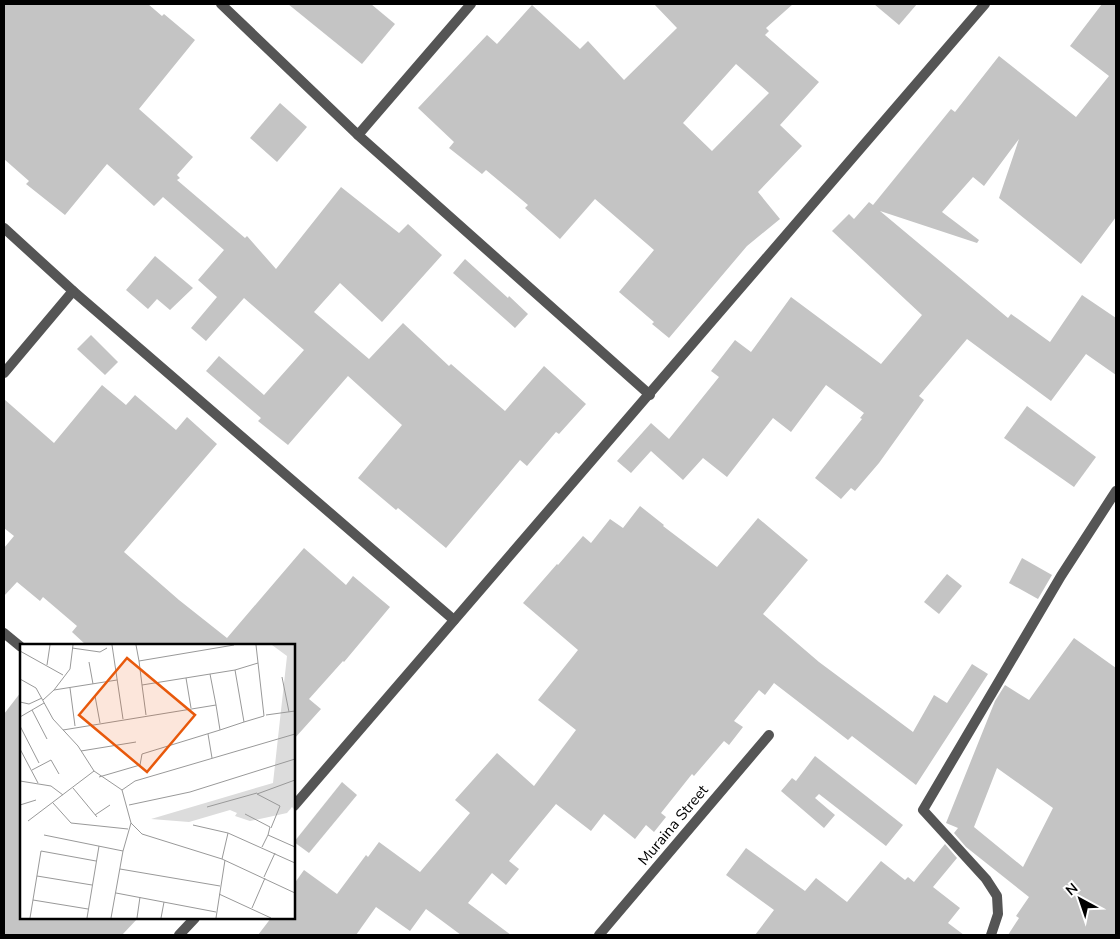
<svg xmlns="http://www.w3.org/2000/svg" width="1120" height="939" font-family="'Nunito Sans',sans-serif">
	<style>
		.building { fill: #c4c4c4; fill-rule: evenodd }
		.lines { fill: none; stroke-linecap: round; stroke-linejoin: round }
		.minor { stroke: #555; stroke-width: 10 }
		.labels { text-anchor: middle; stroke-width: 4; stroke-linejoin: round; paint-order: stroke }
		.street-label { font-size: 15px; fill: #000; stroke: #fff }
		.inset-road { fill: none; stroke: #999; stroke-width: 1 }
		.view { fill: #e8590c; fill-opacity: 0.15; stroke: #e8590c; stroke-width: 2.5 }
		.inset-edge { fill: none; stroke: #000; stroke-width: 2.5 }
	</style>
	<rect width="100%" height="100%" fill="#fff"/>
	<g class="building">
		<polygon points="4,4 148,4 162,16 164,14 195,40 139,109 193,157 177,175 180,178 177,180 245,238 247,236 276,269 341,187 399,233 408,224 442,255 382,322 340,283 314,312 369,359 403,323 449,366 451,364 505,411 544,366 586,404 559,434 556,432 527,466 520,460 446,548 398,508 396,510 358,478 402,425 348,376 288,445 258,421 261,418 206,371 219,356 264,395 304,350 244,298 206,341 191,328 217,297 198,280 224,250 163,197 154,206 107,164 65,215 26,184 29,181 4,159"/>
		<polygon points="288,4 371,4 395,24 362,64"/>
		<path d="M654 4H793L766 28 769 31 765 35 819 82 780 125 802 146 758 192 780 219 747 246 669 338 652 324 654 322 619 292 654 250 595 199 560 239 525 208 528 205 486 170 482 174 449 148 454 142 418 108 487 35 497 44 532 5 580 49 588 41 624 80 677 28ZM736 64 769 93 712 151 683 123Z"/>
		<polygon points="874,4 917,4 899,25"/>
		<polygon points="1102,4 1116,4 1116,217 1081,264 999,198 1019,139 984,186 973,177 942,212 979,240 977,243 880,211 1008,318 1011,314 1050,342 1082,295 1116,318 1116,375 1086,354 1051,401 967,339 919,396 924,400 879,463 855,491 851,488 841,499 815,478 862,419 860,418 864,413 826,385 791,432 773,418 727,477 703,458 683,480 651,451 631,473 617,461 651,423 669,439 719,377 711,371 735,340 751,352 791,297 881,364 922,315 832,231 849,214 854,219 869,202 873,205 951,109 955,112 999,56 1076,117 1109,76 1070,46"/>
		<polygon points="280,103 307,127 277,162 250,138"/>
		<polygon points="155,256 193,288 170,310 157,299 148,309 126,290"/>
		<polygon points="465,259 508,298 509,296 528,314 515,328 453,273"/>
		<polygon points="91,335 118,362 105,375 77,349"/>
		<polygon points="102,385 126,405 135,395 176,430 187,417 217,444 124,552 179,600 227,638 304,548 346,585 353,576 390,607 344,662 343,661 309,699 321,709 294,739 294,645 86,645 72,632 77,626 43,597 40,601 17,582 4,596 4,548 14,536 4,528 4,399 54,443"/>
		<polygon points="1027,406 1096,457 1074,487 1004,438"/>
		<polygon points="640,506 664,525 663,526 717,567 758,518 808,560 763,614 819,662 913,732 934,695 947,703 972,664 988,674 916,785 852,736 848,740 774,683 765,695 759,690 734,721 743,727 729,745 724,741 694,776 692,774 661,813 666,817 654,832 646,825 635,839 604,814 591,831 556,804 509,861 519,869 506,885 492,873 468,903 511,935 461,935 426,909 410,931 376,907 356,935 258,935 271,918 294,918 294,884 304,870 337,894 366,855 368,857 379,842 420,872 470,813 455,800 497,753 534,786 576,730 538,700 578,650 523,603 557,564 558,565 583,536 591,543 610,519 623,528"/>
		<polygon points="1022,558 1052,575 1038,599 1009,583"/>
		<polygon points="947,574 962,586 939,614 924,602"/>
		<path d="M1074 638 1116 668V935H1008L1019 918 1016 916 1029 897 966 847 954 833 958 828 946 823 995 701 1005 685 1029 700ZM997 768 1053 808 1023 867 974 827Z"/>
		<polygon points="21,692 21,918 138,918 122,935 4,935 4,714"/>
		<polygon points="815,756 903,825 886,846 819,794 815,798 835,815 824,828 781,791 792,778 796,781"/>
		<polygon points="342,782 357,795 309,853 294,842"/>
		<polygon points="945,844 957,858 933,887 960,908 948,923 964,935 755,935 774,910 726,875 746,848 805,891 816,878 847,902 881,861 905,880 908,877 914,882"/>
	</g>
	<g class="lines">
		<g class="minor">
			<polyline points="221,4 358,135 471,4"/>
			<polyline points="358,135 650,395"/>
			<polyline points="4,228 73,291 454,620"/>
			<polyline points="4,373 73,291"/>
			<polyline points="4,633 21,647"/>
			<polyline points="294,806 985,4"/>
			<polyline points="179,935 195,918"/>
			<polyline points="599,935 769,735"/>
			<polyline points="991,935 998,914 997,896 986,879 923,810 1061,576 1116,491"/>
		</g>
	</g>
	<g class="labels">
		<g class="street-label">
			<text transform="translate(673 825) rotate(-50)" y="5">Muraina Street</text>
		</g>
	</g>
	<g transform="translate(20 644)">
		<rect width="275" height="275" fill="#fff"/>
		<path d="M252 1H275V166L272 163 267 169 230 177 215 172 217 169 210 166 169 178 131 175 253 139 267 12Z" fill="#dcdcdc"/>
		<path class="inset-road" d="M92 1 103 75M116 1 119 17M214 1 119 17 122 41 215 26 224 78 244 72 236 1M52 4 80 8 87 4M0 7 43 31M69 18 73 40M27 21 30 1M215 26 238 19M190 30 196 61M262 33 269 68M166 34 171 64M0 35 16 44 33 75 58 102 74 127 102 146 111 179 122 190 202 215 275 249M122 41 126 71M50 44 55 82M34 46 50 25 53 1M75 52 80 79M23 56 34 46 97 36M0 58 9 60 22 54M12 66 27 95M246 71 275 67M0 73 24 59M0 82 19 119M43 86 196 61 200 86 122 110 120 121 79 133M200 86 224 78M188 90 192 114M0 105 18 139M61 107 116 98M12 126 31 116 39 130M0 137 31 142 43 151M53 144 77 173M102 146 115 137 275 90M33 159 51 179 108 185M0 161 16 156M109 161 170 148 275 115M187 163 237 149M225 170 250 183 248 191M75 171 90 161M8 177 74 127M173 181 208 189 275 219M251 184 260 162 237 150 275 136M24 191 103 207M242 203 248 191 275 203M202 215 208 189M100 225 200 242M17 232 72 241M244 233 255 209M96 249 196 268M199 250 251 274M13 256 68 265M232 264 245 234M10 274 21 207 76 217M67 274 79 202M91 274 103 207 111 179M117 274 120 253M141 274 144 258M196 274 205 216"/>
		<path class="view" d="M107 14 175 71 127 128 59 71Z"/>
		<rect width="275" height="275" class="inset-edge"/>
	</g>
	<rect width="1120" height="939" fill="none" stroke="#000000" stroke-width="10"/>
	<g transform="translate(1080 899) rotate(320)" stroke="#ffffff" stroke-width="4" paint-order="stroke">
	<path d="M0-4L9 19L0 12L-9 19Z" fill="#000000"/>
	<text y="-8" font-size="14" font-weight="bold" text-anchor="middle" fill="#000000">N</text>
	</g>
</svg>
